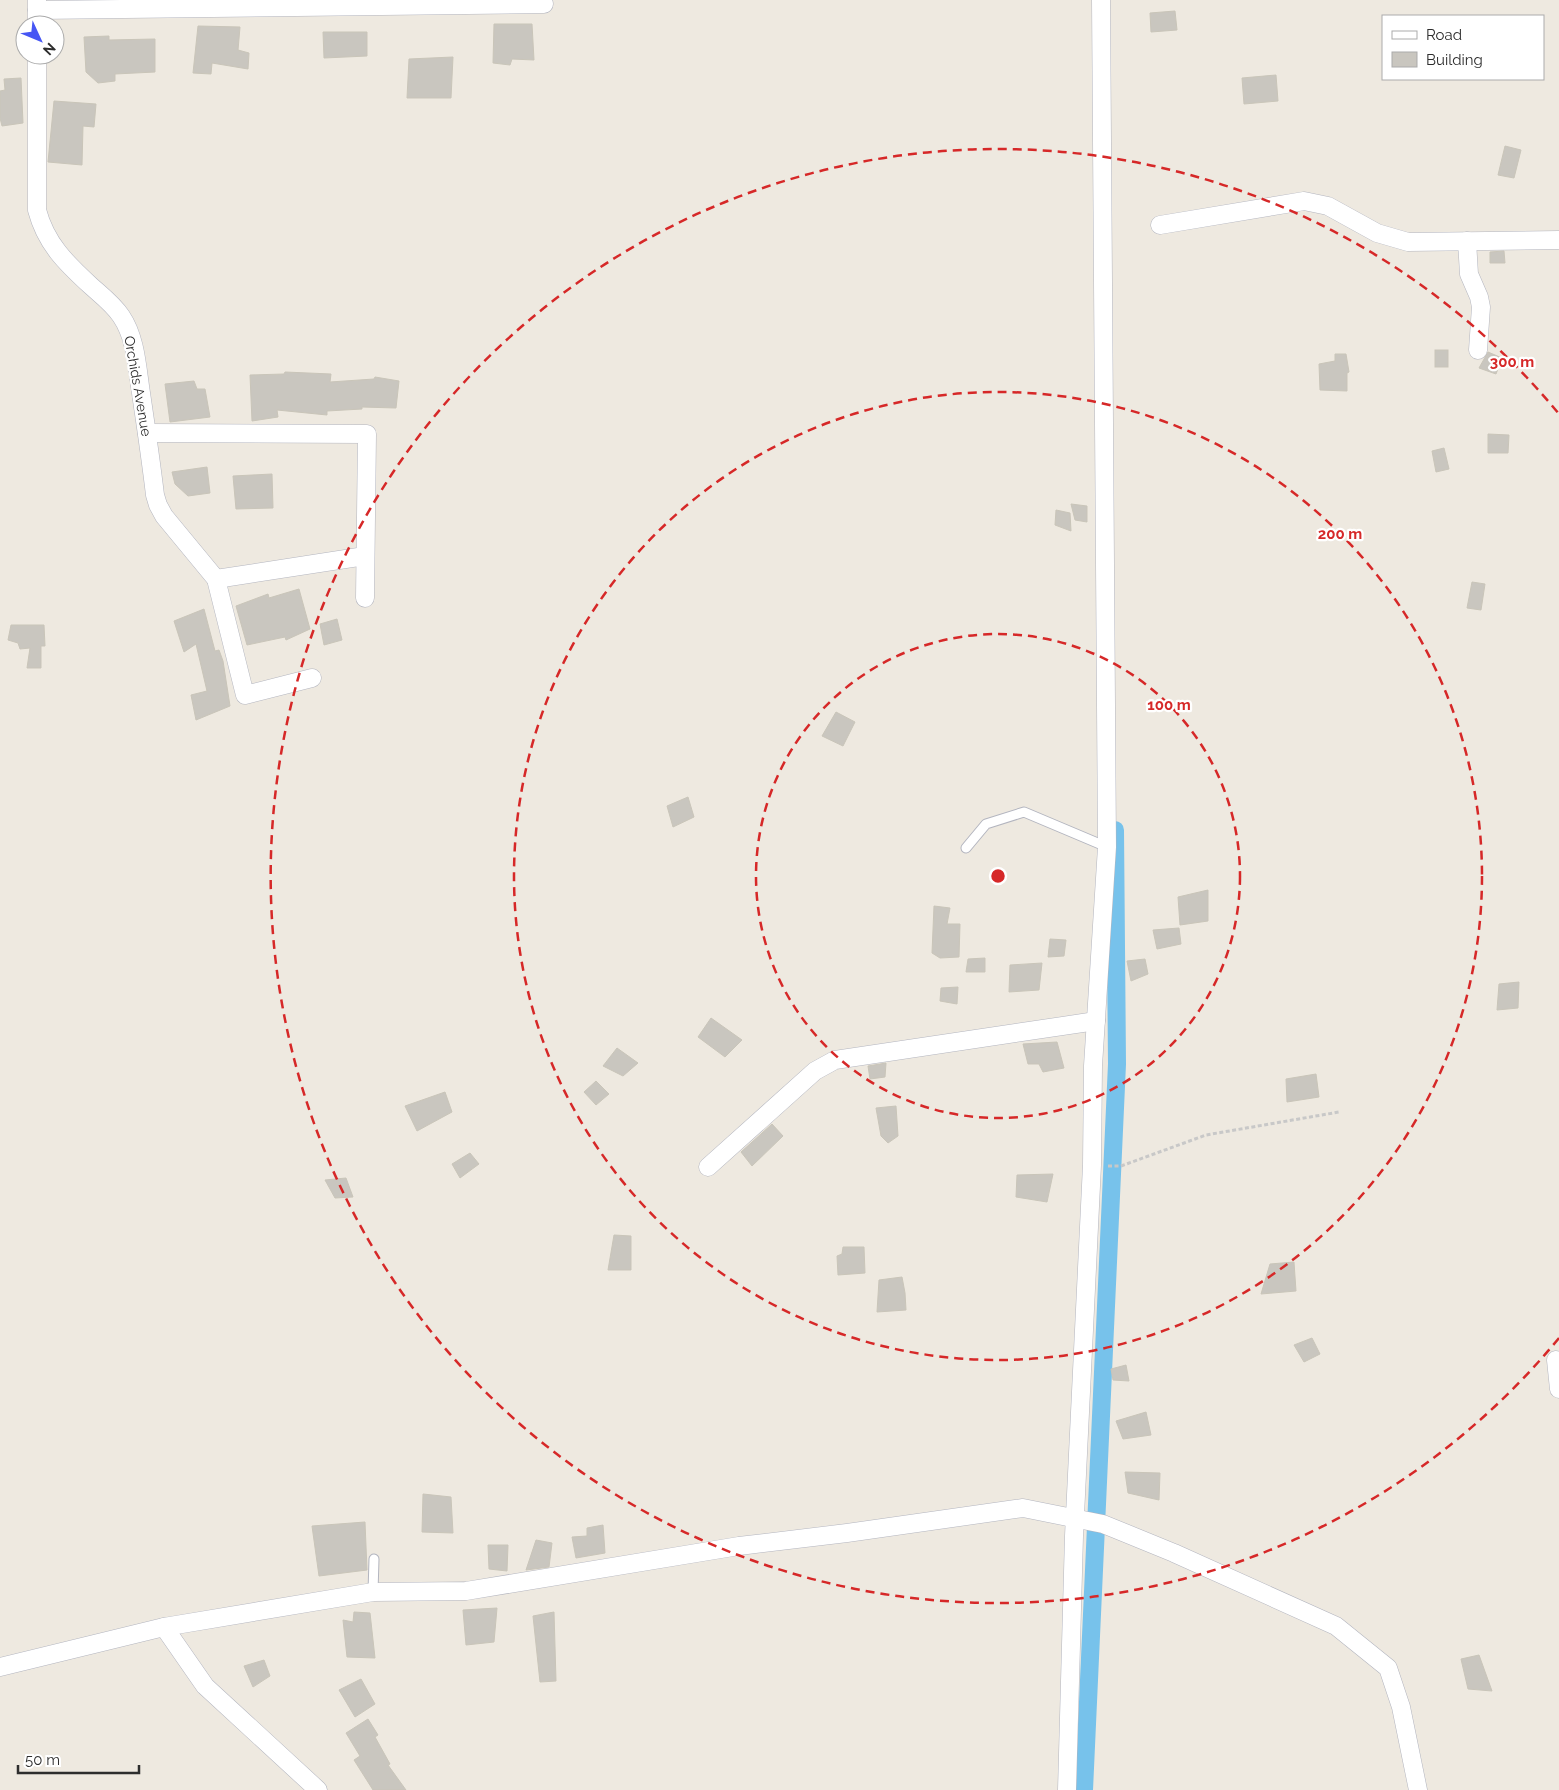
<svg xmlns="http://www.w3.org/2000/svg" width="1559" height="1790" font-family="Raleway,sans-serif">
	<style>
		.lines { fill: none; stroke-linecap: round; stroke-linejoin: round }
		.canal { stroke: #77c2eb; stroke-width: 18 }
		.building { fill: #c9c6bf; stroke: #c9c5b9 }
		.lane-casing { stroke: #b3b5bf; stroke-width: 11 }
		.street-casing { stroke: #b3b5bf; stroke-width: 19 }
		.path { stroke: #c8c8c8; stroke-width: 3; stroke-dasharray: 4 2.5; stroke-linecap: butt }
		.lane { stroke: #fff; stroke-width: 9 }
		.street { stroke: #fff; stroke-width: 18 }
		.ring { fill: none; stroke: #d62828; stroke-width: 2.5; stroke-dasharray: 9 6 }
		.labels { text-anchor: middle; stroke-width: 4.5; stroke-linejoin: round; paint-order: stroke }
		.street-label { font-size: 14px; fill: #2d2d2d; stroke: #fff }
		.centre { fill: #d62828; stroke: #fff; stroke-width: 2.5 }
		.ring-label { font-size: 15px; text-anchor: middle; font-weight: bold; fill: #d62828; stroke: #fff; stroke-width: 4.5; stroke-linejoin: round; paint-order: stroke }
	</style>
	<rect width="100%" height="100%" fill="#eee9e0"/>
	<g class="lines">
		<polyline class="canal" points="1084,1790 1117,1064 1115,830"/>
	</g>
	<g class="building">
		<polygon points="1175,11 1177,30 1151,32 1150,13"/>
		<polygon points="494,24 532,24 534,60 512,59 510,65 493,63"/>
		<polygon points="198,26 240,27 238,50 249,53 248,69 212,63 211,74 193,73"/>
		<polygon points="323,32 367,32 367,56 324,58"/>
		<polygon points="109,36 109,40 155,39 155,72 115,74 115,81 98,83 86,72 84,37"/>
		<polygon points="453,57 451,98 407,98 409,59"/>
		<polygon points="1276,75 1278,101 1244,104 1242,78"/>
		<polygon points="21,78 23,123 2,126 0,118 0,91 5,90 4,79"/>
		<polygon points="54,101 96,104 94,127 83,126 82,165 48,162"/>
		<polygon points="1505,146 1521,150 1514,178 1498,175"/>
		<polygon points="1504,251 1505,263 1490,263 1490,252"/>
		<rect x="1435" y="350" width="13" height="17"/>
		<polygon points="1488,352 1502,358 1496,374 1479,368"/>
		<polygon points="1335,354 1346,354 1349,372 1347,373 1347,391 1320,390 1319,364 1335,361"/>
		<polygon points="285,372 331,374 330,382 374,379 375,377 399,381 396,408 362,407 362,409 327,411 327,415 277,410 278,417 252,421 250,375 284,374"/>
		<polygon points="194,381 197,389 205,389 210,417 170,422 165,384"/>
		<polygon points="1488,434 1509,435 1508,453 1488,453"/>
		<polygon points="1444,448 1449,469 1436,472 1432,451"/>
		<polygon points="207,467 210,493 188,496 175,484 172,472"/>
		<polygon points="272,474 273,508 236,509 233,476"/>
		<polygon points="1071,504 1087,506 1087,522 1075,520"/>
		<polygon points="1056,510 1070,513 1071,531 1055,525"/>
		<polygon points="1472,582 1485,584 1481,610 1467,608"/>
		<polygon points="299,589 310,629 286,640 285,637 247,645 236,606 268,594 269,598"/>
		<polygon points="204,609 215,651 219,650 223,661 230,706 196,720 191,695 207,691 196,644 184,652 174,621"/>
		<polygon points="337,619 342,640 324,645 320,624"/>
		<polygon points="11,625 44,625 45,646 41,646 41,668 27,668 30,648 20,649 18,643 8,640"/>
		<polygon points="836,712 855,722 843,746 822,736"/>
		<polygon points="688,797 694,817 673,827 667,806"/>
		<polygon points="1208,890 1208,921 1180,925 1178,897"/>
		<polygon points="934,906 950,908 947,924 960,924 959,957 940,958 932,953"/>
		<polygon points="1179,928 1181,944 1157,949 1153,930"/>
		<polygon points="1050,939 1066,940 1064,956 1048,957"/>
		<polygon points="985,958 985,972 966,972 968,959"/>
		<polygon points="1145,959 1148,974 1131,981 1127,961"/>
		<polygon points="1042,963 1039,990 1009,992 1010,965"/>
		<polygon points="1519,982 1518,1008 1497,1010 1499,984"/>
		<polygon points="958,987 957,1004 940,1001 941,988"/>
		<polygon points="711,1018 742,1040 725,1057 698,1037"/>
		<polygon points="1057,1042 1064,1068 1043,1072 1039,1064 1028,1064 1023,1044"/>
		<polygon points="617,1048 638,1063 623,1076 603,1066"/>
		<polygon points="886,1063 885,1077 870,1079 868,1066"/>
		<polygon points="1316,1074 1319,1097 1287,1102 1286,1079"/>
		<polygon points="596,1081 609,1094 596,1105 584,1092"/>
		<polygon points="445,1092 452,1112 417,1131 405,1106"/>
		<polygon points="896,1106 898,1136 888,1143 881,1136 876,1108"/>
		<polygon points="772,1124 783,1136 752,1166 741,1152"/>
		<polygon points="470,1153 479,1164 460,1178 452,1164"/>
		<polygon points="1053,1174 1047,1202 1016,1197 1017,1175"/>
		<polygon points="346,1178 353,1197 335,1198 325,1180"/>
		<polygon points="614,1235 631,1236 631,1270 608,1270"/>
		<polygon points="843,1247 864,1247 865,1273 838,1275 837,1256 842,1254"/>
		<polygon points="1294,1262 1296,1291 1261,1294 1270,1264"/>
		<polygon points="902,1277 905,1293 906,1310 877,1312 879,1280"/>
		<polygon points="1312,1338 1320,1354 1304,1362 1294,1345"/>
		<polygon points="1126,1365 1129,1381 1113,1380 1111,1369"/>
		<polygon points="1146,1412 1151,1435 1123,1439 1116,1421"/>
		<polygon points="1125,1472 1160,1473 1159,1500 1128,1493"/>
		<polygon points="423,1494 451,1497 453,1533 422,1532"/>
		<polygon points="365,1522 367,1570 319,1576 312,1526"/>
		<polygon points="603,1525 605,1553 576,1558 572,1537 587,1536 587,1528"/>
		<polygon points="536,1540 552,1543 549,1567 526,1570"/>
		<polygon points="488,1545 508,1545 507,1571 489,1569"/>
		<polygon points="497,1608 494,1642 466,1645 463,1610"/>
		<polygon points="354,1612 370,1613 375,1658 347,1657 343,1620 353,1622"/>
		<polygon points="554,1612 556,1681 540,1682 533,1616"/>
		<polygon points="1479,1655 1492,1691 1468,1689 1461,1659"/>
		<polygon points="264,1660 270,1676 253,1687 244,1666"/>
		<polygon points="361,1679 375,1704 355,1717 339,1690"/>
		<polygon points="368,1719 378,1735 375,1737 390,1764 388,1765 406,1790 373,1790 354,1760 360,1756 346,1733"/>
	</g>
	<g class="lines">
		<g class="lane-casing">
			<g id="lane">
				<polyline points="966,848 986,824 1024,812 1107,847"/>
				<polyline points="373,1592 374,1559"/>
			</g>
		</g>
		<g class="street-casing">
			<g id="street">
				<polyline points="37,10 544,4"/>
				<polyline points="37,25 37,0"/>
				<path d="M37 55V210C46 244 66 263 91 286 101 295 113 304 121 316 136 338 137 367 141 393 146 427 151 461 155 495L158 505 164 516 216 579 245 695 312 678"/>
				<polyline points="1160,225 1304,201 1328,206 1377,233 1408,242 1559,240"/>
				<polyline points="1467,241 1469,274 1479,297 1481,307 1478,350"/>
				<polyline points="147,433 367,434 365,598"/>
				<polyline points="216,579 365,556"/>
				<polyline points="708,1167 815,1071 835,1060 1096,1021"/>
				<polyline points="1556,1360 1559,1389"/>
				<polyline points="164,1627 205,1686 318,1790"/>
				<polyline points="0,1667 164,1627 373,1592 466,1591 739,1546 847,1533 1023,1508 1103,1524 1174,1553 1336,1626 1388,1668 1401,1707 1418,1790"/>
				<polyline points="1067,1790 1074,1536 1092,1165 1093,1066 1107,847 1101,0"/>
			</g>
		</g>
		<polyline class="path" points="1108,1166 1121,1166 1206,1135 1339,1112"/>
		<use href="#lane" class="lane"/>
		<use href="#street" class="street"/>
	</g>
	<g class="ring">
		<circle cx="998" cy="876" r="242"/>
		<circle cx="998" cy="876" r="484"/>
		<path d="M1559 1338A727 727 0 1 1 1559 414"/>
	</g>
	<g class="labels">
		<g class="street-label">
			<text transform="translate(138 386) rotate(80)" y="5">Orchids Avenue</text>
		</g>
	</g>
	<circle cx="998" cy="876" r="8" class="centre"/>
	<g class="ring-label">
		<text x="1512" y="367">300 m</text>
		<text x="1340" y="539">200 m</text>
		<text x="1169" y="710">100 m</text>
	</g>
	<rect x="1382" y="15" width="162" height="65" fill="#ffffff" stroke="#ababab"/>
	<rect x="1392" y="31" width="25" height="8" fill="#ffffff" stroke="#ababab"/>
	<text x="1426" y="40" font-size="15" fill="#2d2d2d">Road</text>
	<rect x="1392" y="52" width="25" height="15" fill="#c9c6bf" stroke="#ababab"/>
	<text x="1426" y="65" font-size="15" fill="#2d2d2d">Building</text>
	<g transform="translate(40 40) rotate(134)"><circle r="24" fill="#ffffff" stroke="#ababab"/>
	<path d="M0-4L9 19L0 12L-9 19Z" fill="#4656f4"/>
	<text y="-8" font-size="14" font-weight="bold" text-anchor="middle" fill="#2d2d2d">N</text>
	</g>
	<path d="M18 1765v8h121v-8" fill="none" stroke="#2d2d2d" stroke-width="2.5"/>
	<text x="25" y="1765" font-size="15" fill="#2d2d2d" stroke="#ffffff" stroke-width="4" paint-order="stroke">50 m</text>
</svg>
